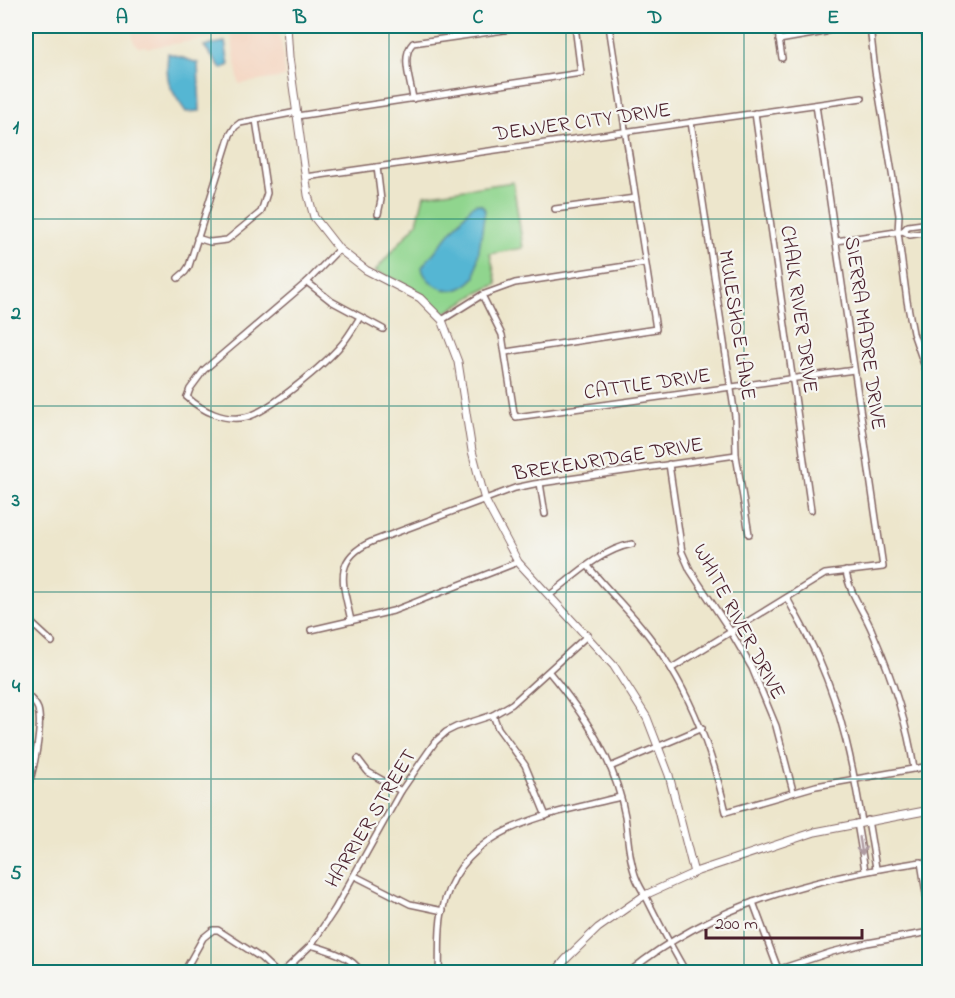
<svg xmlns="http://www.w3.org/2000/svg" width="955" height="998" font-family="'Indie Flower',sans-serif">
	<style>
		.built { fill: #f4d4bf }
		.green { fill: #90d58e; stroke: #6d7a5c; stroke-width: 1.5 }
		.water { fill: #55b6d3; stroke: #506a7f; stroke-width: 1.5 }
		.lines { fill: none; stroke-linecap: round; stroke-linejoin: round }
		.minor-casing { stroke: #836563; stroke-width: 8 }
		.tertiary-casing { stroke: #836563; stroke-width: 9 }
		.minor { stroke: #fff; stroke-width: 5 }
		.tertiary { stroke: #fff; stroke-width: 7 }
		.oneway { stroke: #ae9aa0 }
		.grid { fill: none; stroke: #0f766e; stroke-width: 1.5; stroke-opacity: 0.55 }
		.labels { text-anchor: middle; stroke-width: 4.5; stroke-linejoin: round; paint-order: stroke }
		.street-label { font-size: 21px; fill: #4a1f2b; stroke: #f6f6f2 }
		.neatline { fill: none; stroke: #0f766e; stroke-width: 2 }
		.grid-label { font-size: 20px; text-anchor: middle; font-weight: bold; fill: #0f766e }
	</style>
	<rect width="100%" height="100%" fill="#f6f6f2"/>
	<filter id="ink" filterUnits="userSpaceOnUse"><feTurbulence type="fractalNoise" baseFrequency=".0167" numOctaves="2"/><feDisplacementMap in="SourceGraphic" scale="12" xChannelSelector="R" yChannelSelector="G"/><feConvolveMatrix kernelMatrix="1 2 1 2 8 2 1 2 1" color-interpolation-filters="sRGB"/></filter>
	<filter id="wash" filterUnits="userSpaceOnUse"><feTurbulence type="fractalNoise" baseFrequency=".008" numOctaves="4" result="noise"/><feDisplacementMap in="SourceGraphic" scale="24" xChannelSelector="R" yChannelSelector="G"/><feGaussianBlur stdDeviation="1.35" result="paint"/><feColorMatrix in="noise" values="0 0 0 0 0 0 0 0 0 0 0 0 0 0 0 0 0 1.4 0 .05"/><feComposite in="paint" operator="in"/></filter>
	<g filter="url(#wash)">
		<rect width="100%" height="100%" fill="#ede6cc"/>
		<polygon class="built" points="131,26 276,26 282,45 285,77 239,84 231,35 147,48 146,46 139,47 134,43"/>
		<path class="green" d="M513 182 523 248 490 254 497 284 476 294 445 313H441C426 292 398 280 375 271L417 223 424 195Z"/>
		<g class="water">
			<polygon points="225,42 229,65 221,69 204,46"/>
			<path d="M168 53 198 63 200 111 186 112C169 87 165 83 168 53Z"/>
			<path d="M476 204 482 205 485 210 475 277C470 283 463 288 455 290 443 293 423 280 422 267L472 206Z"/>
		</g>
	</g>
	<g filter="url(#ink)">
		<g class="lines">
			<g class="minor-casing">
				<g id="minor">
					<polyline points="777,26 782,58"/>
					<polyline points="870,26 875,71 899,215 898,232 907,301 913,333 928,376 930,386"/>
					<polyline points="779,40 825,32 832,29 833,26"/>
					<path d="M413 99C411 82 400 56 413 43L533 26"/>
					<polyline points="755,113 811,510"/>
					<polyline points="297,116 581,73 575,26"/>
					<polyline points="691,122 735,416 736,455 749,534"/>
					<polyline points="377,167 381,200 378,214"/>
					<polyline points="306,177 862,98"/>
					<polyline points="555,209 635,198"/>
					<polyline points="903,231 910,235 930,232"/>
					<polyline points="197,238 210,242 227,240 261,212 267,193 256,120"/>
					<polyline points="836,241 903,231 908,226 930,223"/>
					<polyline points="178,278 185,272 189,266 230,135 235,127 240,123 297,112"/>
					<polyline points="307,282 331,301 383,329"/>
					<polyline points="482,295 502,335 514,413 516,417 854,370"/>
					<polyline points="442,320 482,295 515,283 645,263"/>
					<polyline points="506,352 656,329 609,26"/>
					<path d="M187 397C202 411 225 422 246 417 269 412 326 363 342 344 349 336 354 327 360 317"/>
					<polyline points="187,397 190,389 204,370 307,282 339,249"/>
					<polyline points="669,464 682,552 690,570 731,632 752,668 776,726 793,791"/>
					<polyline points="540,483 545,514"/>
					<path d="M588 566C604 586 623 605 640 625 686 680 710 743 726 812L816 786 930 766"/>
					<path d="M846 571C849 593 864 611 872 631 891 675 907 721 914 769"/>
					<path d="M550 595C574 576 601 550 632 544"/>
					<path d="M787 598C798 619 810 639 819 660 842 712 853 766 862 822"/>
					<polyline points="26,618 52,642"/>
					<path d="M351 621C344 586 331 560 371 542L515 488 534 484 736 455"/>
					<polyline points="311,630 393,611 518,562"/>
					<polyline points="672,668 825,574 883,567 816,105"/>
					<path d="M549 672C584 714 615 760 625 816 628 836 628 855 635 875 638 885 645 894 649 903 661 927 673 950 686 972"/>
					<path d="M26 694C30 698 36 703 38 709 43 726 33 776 26 791"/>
					<polyline points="493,715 498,728 525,765 546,816"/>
					<polyline points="358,759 368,772 401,791"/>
					<polyline points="610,767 702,728"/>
					<polyline points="868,820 876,868"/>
					<polyline points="857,823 865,870"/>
					<polyline points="355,876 410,904 443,911"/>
					<polyline points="753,902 778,969"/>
					<path d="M311 945C327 950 352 956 361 972"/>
					<polyline points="184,972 203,938 213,930 218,930 261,958 276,972"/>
					<polyline points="283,972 311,945 335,909 401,791 435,742 446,732 456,727 493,715 512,704 588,635"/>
					<path d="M439 972C440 952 438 932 442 912 459 825 549 815 620 797"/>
					<path d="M629 972C713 903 816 878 921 862L930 919"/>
					<polyline points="771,972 832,952 867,943 930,932"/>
				</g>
			</g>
			<g class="tertiary-casing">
				<g id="tertiary">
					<polyline points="287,26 289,57 308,195 314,217 339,249 366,270 420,298 442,320 458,362 472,451 485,500 518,562 614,666 647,718 669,775 694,873"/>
					<polyline points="924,26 930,66"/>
					<polyline points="555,972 566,959 598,928 645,895 698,871 815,832 930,810"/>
				</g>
			</g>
			<use href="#minor" class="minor"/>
			<use href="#tertiary" class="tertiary"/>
		</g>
		<defs><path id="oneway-shaft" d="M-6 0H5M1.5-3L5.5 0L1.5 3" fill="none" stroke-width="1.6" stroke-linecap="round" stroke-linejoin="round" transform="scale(1.5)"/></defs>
		<use class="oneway" href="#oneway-shaft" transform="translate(861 846) rotate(81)"/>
	</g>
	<path class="grid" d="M211 26V972M389 26V972M566 26V972M744 26V972M26 219H930M26 406H930M26 592H930M26 779H930"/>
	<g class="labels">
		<g class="street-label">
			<text transform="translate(582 121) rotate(-8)" y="7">DENVER CITY DRIVE</text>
			<text transform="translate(800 309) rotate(82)" y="7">CHALK RIVER DRIVE</text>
			<text transform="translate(738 325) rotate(81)" y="7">MULESHOE LANE</text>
			<text transform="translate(866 333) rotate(82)" y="7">SIERRA MADRE DRIVE</text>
			<text transform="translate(647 383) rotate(-8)" y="7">CATTLE DRIVE</text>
			<text transform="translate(608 458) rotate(-9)" y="7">BREKENRIDGE DRIVE</text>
			<text transform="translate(740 621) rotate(62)" y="7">WHITE RIVER DRIVE</text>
			<text transform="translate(370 818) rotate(-59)" y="7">HARRIER STREET</text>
		</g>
	</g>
	<rect width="955" height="998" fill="none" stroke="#f6f6f2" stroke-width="66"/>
	<path d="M706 929v9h156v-9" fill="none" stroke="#4a1f2b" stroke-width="3"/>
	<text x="715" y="929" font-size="18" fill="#4a1f2b" stroke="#f6f6f2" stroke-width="4.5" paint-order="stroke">200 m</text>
	<rect x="33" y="33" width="889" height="932" class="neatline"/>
	<g class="grid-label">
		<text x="122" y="23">A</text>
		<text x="300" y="23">B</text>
		<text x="478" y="23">C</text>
		<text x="655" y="23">D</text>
		<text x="833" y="23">E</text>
		<text x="16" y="133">1</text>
		<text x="16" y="319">2</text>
		<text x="16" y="506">3</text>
		<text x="16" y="692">4</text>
		<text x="16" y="879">5</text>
	</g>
</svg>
